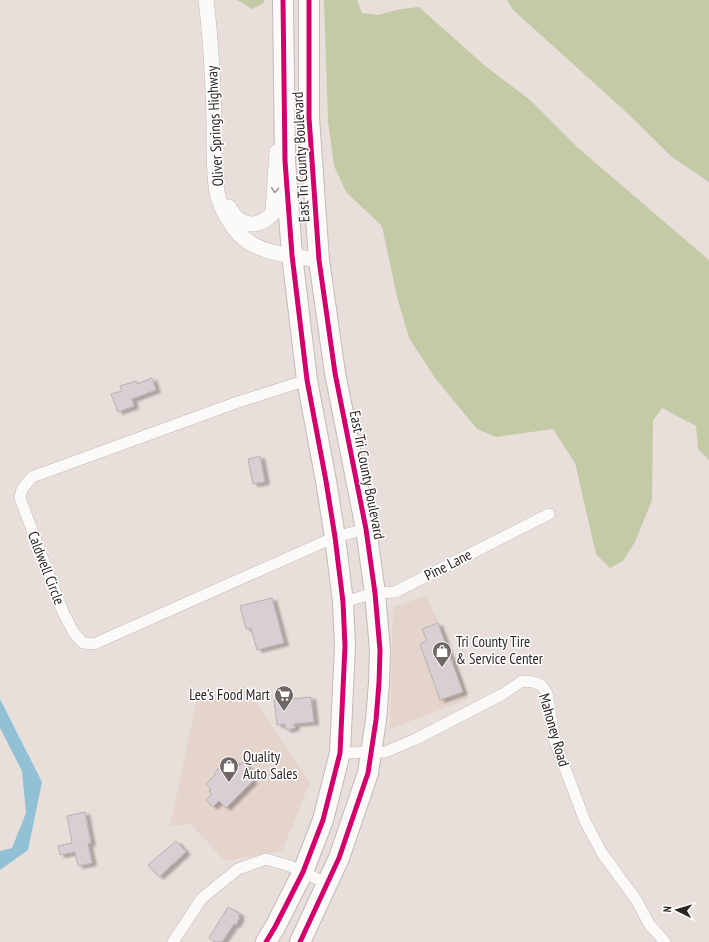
<svg xmlns="http://www.w3.org/2000/svg" width="709" height="942" font-family="'PT Sans Narrow',sans-serif">
	<style>
		.built { fill: #e5d4cb }
		.forest { fill: #c4caa6 }
		.water { fill: #92c0d4 }
		.building { fill: #daced5; stroke: #b8b1b1; filter: url(#shadow) }
		.lines { fill: none; stroke-linecap: round; stroke-linejoin: round }
		.street-casing { stroke: #c0bab6; stroke-width: 12 }
		.secondary-casing { stroke: #c0bab6; stroke-width: 16 }
		.highway-casing { stroke: #c0bab6; stroke-width: 22 }
		.street { stroke: #fcfaf9; stroke-width: 11 }
		.secondary { stroke: #fcfaf9; stroke-width: 15 }
		.highway { stroke: #fcfaf9; stroke-width: 20 }
		.cycleway-casing { stroke: #fff; stroke-width: 8 }
		.cycleway { stroke: #d6006c; stroke-width: 5 }
		.oneway { stroke: #9e9b99 }
		.labels { text-anchor: middle; stroke-width: 3; stroke-linejoin: round; paint-order: stroke }
		.street-label { font-size: 15px; fill: #2c2623; stroke: #fff }
		.poi-label { font-size: 15px; fill: #2c2623; stroke: #fff; text-anchor: start }
	</style>
	<defs>
		<filter id="shadow"><feDropShadow dx="4.5" dy="2.5" stdDeviation="1" flood-color="#0004"/></filter>
	</defs>
	<rect width="100%" height="100%" fill="#e8dfda"/>
	<g class="built">
		<polygon points="426,596 450,646 468,699 390,729 393,607"/>
		<polygon points="245,686 310,782 282,851 225,861 191,824 170,826 197,700"/>
	</g>
	<g class="forest">
		<polygon points="237,0 264,0 264,3 252,9"/>
		<polygon points="324,0 357,0 362,13 378,15 401,9 419,7 484,65 530,100 577,147 709,260 709,460 698,449 696,426 662,408 653,421 652,500 635,542 623,561 610,568 596,554 575,463 553,429 496,437 477,429 435,378 409,338 397,297 382,226 346,192 334,166 328,121"/>
		<polygon points="507,0 709,0 709,182 672,157 625,111 512,9"/>
	</g>
	<polygon class="water" points="0,699 42,782 28,850 0,870 0,851 12,848 26,813 22,771 0,728"/>
	<g class="building">
		<polygon points="152,378 156,390 132,399 134,406 118,412 111,394 122,391 120,386 136,381 137,384"/>
		<polygon points="260,456 265,482 253,484 248,459"/>
		<polygon points="272,598 284,643 257,650 251,628 246,629 240,606"/>
		<polygon points="438,623 463,692 440,700 420,644 427,641 422,629"/>
		<polygon points="290,697 291,699 311,697 314,722 294,724 295,728 286,730 285,724 277,725 274,700"/>
		<polygon points="230,757 239,766 243,762 250,769 246,773 253,781 226,808 219,801 213,807 206,800 212,794 209,791 211,790 206,784 215,775 214,773"/>
		<polygon points="85,812 91,843 88,844 92,863 78,866 75,852 60,855 58,846 72,843 67,816"/>
		<polygon points="176,841 186,852 159,877 148,865"/>
		<polygon points="228,907 240,914 238,916 240,917 236,925 234,924 222,942 215,942 209,938"/>
	</g>
	<g class="lines">
		<g class="street-casing">
			<g id="street">
				<polyline points="307,380 238,402 32,477 22,489 20,498 63,612 74,633 83,643 94,644 335,537 366,529"/>
				<polyline points="343,602 375,593 395,592 549,514"/>
				<polyline points="340,753 385,752 416,739 503,694 522,681 533,682 541,685 547,693 555,742 585,821 602,853 637,901 649,924 665,942"/>
				<polyline points="173,942 202,898 238,869 266,859 290,866 328,884"/>
			</g>
		</g>
		<g class="secondary-casing">
			<g id="secondary">
				<path d="M206 0C211 40 213 81 214 121 214 144 213 176 218 197 222 210 230 224 239 234 258 254 293 256 319 260"/>
				<path d="M229 207C239 228 258 229 273 213L277 152"/>
			</g>
		</g>
		<g class="highway-casing">
			<g id="highway">
				<polyline points="266,942 275,927 303,872 323,820 340,753 345,646 343,602 335,537 326,481 307,380 292,255 285,161 283,0"/>
				<polyline points="300,942 339,858 368,773 376,720 379,683 380,650 375,593 366,529 335,373 319,260 309,118 309,0"/>
			</g>
		</g>
		<use href="#street" class="street"/>
		<use href="#secondary" class="secondary"/>
		<use href="#highway" class="highway"/>
		<g class="cycleway-casing">
			<g id="cycleway">
				<polyline points="266,942 275,927 303,872 323,820 340,753 345,646 343,602 335,537 326,481 307,380 292,255 285,161 283,0"/>
				<polyline points="300,942 339,858 368,773 376,720 379,683 380,650 375,593 366,529 335,373 319,260 309,118 309,0"/>
			</g>
		</g>
		<use href="#cycleway" class="cycleway"/>
	</g>
	<defs><path id="oneway-chevron" d="M-2-3.5L2.5 0L-2 3.5" fill="none" stroke-width="1.6" stroke-linecap="round" stroke-linejoin="round"/></defs>
	<use class="oneway" href="#oneway-chevron" transform="translate(275 190) rotate(94)"/>
	<defs>
		<g id="shop-pin" transform="scale(1)"><path d="M0 17L-7.5 6A9.5 9.5 0 1 1 7.5 6Z" fill="#6e6763" stroke="#fff"/><path d="M-5-2.5h2.3a2.7 3.5 0 0 1 5.4 0H5L5.5 6h-11ZM-1.5-2.5h3a1.5 2.3 0 0 0-3 0Z" fill="#fff"/></g>
		<g id="supermarket-pin" transform="scale(1)"><path d="M0 17L-7.5 6A9.5 9.5 0 1 1 7.5 6Z" fill="#6e6763" stroke="#fff"/><path d="M-6-5.5h2.5l.6 2H6L4.5 2H-2.5L-4.4-4H-6ZM-1.5 3.2a1.3 1.3 0 1 0 .1 0ZM3 3.2a1.3 1.3 0 1 0 .1 0Z" fill="#fff"/></g>
	</defs>
	<g fill-rule="evenodd">
		<use href="#shop-pin" x="442" y="651"/>
		<use href="#supermarket-pin" x="284" y="695"/>
		<use href="#shop-pin" x="229" y="766"/>
	</g>
	<g class="labels">
		<g class="street-label">
			<text transform="translate(215 126) rotate(-93)" y="5">Oliver Springs Highway</text>
			<text transform="translate(301 157) rotate(-93)" y="5">East Tri County Boulevard</text>
			<text transform="translate(367 475) rotate(79)" y="5">East Tri County Boulevard</text>
			<text transform="translate(448 565) rotate(-27)" y="5">Pine Lane</text>
			<text transform="translate(46 568) rotate(69)" y="5">Caldwell Circle</text>
			<text transform="translate(554 730) rotate(74)" y="5">Mahoney Road</text>
		</g>
		<g class="poi-label">
			<text x="456" y="647">Tri County Tire<tspan x="456" dy="17">&amp; Service Center</tspan></text>
			<text x="270" y="700" text-anchor="end">Lee's Food Mart</text>
			<text x="243" y="762">Quality<tspan x="243" dy="17">Auto Sales</tspan></text>
		</g>
	</g>
	<g transform="translate(677 910) rotate(275)" stroke="#ffffff" stroke-width="3" paint-order="stroke">
	<path d="M0-3L7 15L0 10L-7 15Z" fill="#2c2623"/>
	<text y="-6" font-size="11" font-weight="bold" text-anchor="middle" fill="#2c2623">N</text>
	</g>
</svg>
